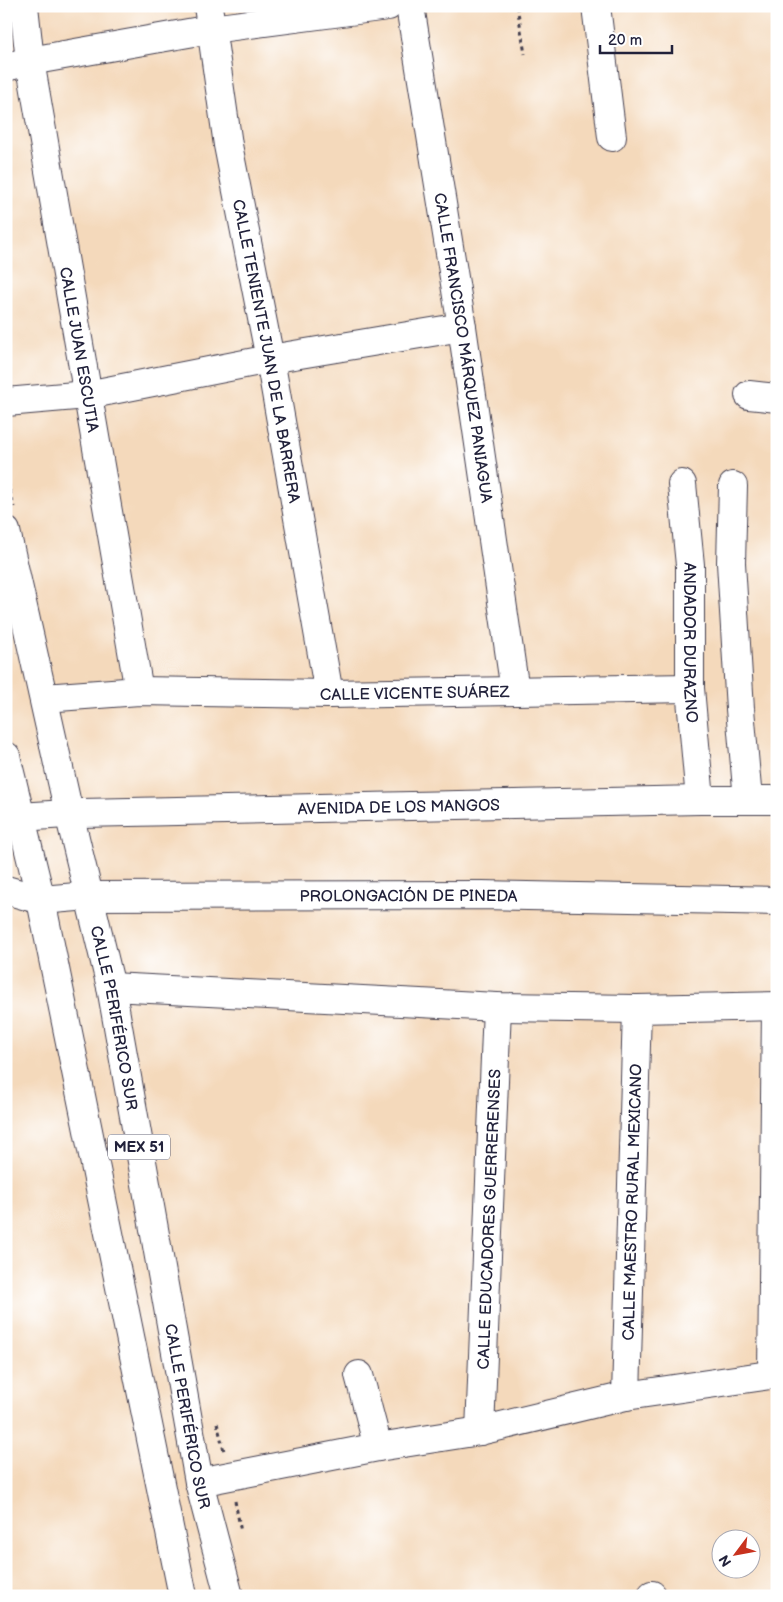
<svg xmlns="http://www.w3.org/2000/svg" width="783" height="1602" font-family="'Balsamiq Sans',sans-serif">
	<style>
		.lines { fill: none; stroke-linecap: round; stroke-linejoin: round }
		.minor-casing { stroke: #423d4e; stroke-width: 30 }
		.major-casing { stroke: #423d4e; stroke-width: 30 }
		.path { stroke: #423d4e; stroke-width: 3; stroke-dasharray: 4 4; stroke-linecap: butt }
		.minor { stroke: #fff; stroke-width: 28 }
		.major { stroke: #fff; stroke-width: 28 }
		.labels { text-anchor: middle; stroke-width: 4; stroke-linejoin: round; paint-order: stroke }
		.shield { fill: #fff; stroke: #646476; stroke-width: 1 }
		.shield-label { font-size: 15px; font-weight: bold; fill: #22223b }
		.street-label { font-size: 16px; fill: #22223b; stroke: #fff }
	</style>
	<rect width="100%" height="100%" fill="#fff"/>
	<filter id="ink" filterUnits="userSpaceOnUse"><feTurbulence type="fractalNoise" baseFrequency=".02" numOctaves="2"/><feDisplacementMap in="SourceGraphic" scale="10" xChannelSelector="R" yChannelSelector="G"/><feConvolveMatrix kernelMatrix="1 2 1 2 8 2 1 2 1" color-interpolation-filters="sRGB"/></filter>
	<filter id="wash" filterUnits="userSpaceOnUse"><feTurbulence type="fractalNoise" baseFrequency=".0096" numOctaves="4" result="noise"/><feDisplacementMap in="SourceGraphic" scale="20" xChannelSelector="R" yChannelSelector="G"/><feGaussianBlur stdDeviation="1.12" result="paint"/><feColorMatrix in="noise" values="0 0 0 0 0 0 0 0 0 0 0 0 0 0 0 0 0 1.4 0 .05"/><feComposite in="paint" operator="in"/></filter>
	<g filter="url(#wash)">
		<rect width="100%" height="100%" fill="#f4d9bb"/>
	</g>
	<g filter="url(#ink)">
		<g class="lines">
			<g class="minor-casing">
				<g id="minor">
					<path id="s1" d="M24 6 30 61 139 691"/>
					<path id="s2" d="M208 6 228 145 270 359 329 694"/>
					<path id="s3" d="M410 6 462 327 515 691"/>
					<polyline points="596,6 612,137"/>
					<polyline points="6,67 30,61 211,29 388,6"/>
					<polyline points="749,395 777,398"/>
					<polyline points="6,402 87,395 270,359 462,327"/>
					<path id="s4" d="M682 484 690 565V688L700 800"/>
					<polyline points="733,486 731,563 740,709 748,800"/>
					<path id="s5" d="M44 698 139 691 329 694 690 688"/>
					<path id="s6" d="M20 817 81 813 700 800H777"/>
					<path id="s7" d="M6 890 41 900 89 896 482 895 777 901"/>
					<polyline points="111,987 497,1007 637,1009 777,1006"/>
					<polyline points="359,1375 378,1447"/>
					<polyline points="772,1375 776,1006"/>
					<path id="s8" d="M626 1396 637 1009"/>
					<path id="s9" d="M480 1431 497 1007"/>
					<polyline points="199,1482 378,1447 480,1431 626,1396 777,1374"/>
					<polyline points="652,1595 652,1596"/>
				</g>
			</g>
			<g class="major-casing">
				<g id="major">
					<path id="s10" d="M6 531 69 813 111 987 199 1482 229 1596"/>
					<polyline points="6,756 41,900 183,1596"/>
				</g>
			</g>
			<g class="path">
				<polyline points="517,6 525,54"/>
				<polyline points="6,475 14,507"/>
				<polyline points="217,1423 224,1451"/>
				<polyline points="235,1501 241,1532"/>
			</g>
			<use href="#minor" class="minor"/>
			<use href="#major" class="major"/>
		</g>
	</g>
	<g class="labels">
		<rect class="shield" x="108" y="1134.5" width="62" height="25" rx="4"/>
		<g class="shield-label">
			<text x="139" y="1152">MEX 51</text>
		</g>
		<g class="street-label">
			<text dy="6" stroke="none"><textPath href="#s1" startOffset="348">CALLE JUAN ESCUTIA</textPath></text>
			<text dy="6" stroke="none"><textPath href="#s3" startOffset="346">CALLE FRANCISCO MÁRQUEZ PANIAGUA</textPath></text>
			<text dy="6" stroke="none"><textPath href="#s2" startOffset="350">CALLE TENIENTE JUAN DE LA BARRERA</textPath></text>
			<text dy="6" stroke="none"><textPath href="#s4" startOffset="159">ANDADOR DURAZNO</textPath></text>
			<text dy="6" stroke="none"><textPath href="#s5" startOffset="371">CALLE VICENTE SUÁREZ</textPath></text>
			<text dy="6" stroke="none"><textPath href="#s6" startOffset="379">AVENIDA DE LOS MANGOS</textPath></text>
			<text dy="6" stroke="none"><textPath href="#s7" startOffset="404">PROLONGACIÓN DE PINEDA</textPath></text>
			<text dy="6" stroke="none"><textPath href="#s10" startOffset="499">CALLE PERIFÉRICO SUR</textPath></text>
			<text dy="6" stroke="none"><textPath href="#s8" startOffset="194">CALLE MAESTRO RURAL MEXICANO</textPath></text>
			<text dy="6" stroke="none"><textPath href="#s9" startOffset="212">CALLE EDUCADORES GUERRERENSES</textPath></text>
			<text dy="6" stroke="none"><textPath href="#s10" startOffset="904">CALLE PERIFÉRICO SUR</textPath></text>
		</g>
	</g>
	<rect width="783" height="1602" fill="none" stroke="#fff" stroke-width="25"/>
	<g transform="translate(736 1554) rotate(238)"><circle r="24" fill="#ffffff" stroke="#a7a7b1"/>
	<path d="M0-4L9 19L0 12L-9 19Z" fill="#c8321e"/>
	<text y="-8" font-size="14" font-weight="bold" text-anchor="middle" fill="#22223b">N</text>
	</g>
	<path d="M600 45v8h72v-8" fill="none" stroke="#22223b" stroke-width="2.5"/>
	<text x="608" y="45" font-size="15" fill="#22223b" stroke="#ffffff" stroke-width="4" paint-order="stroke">20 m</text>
</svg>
